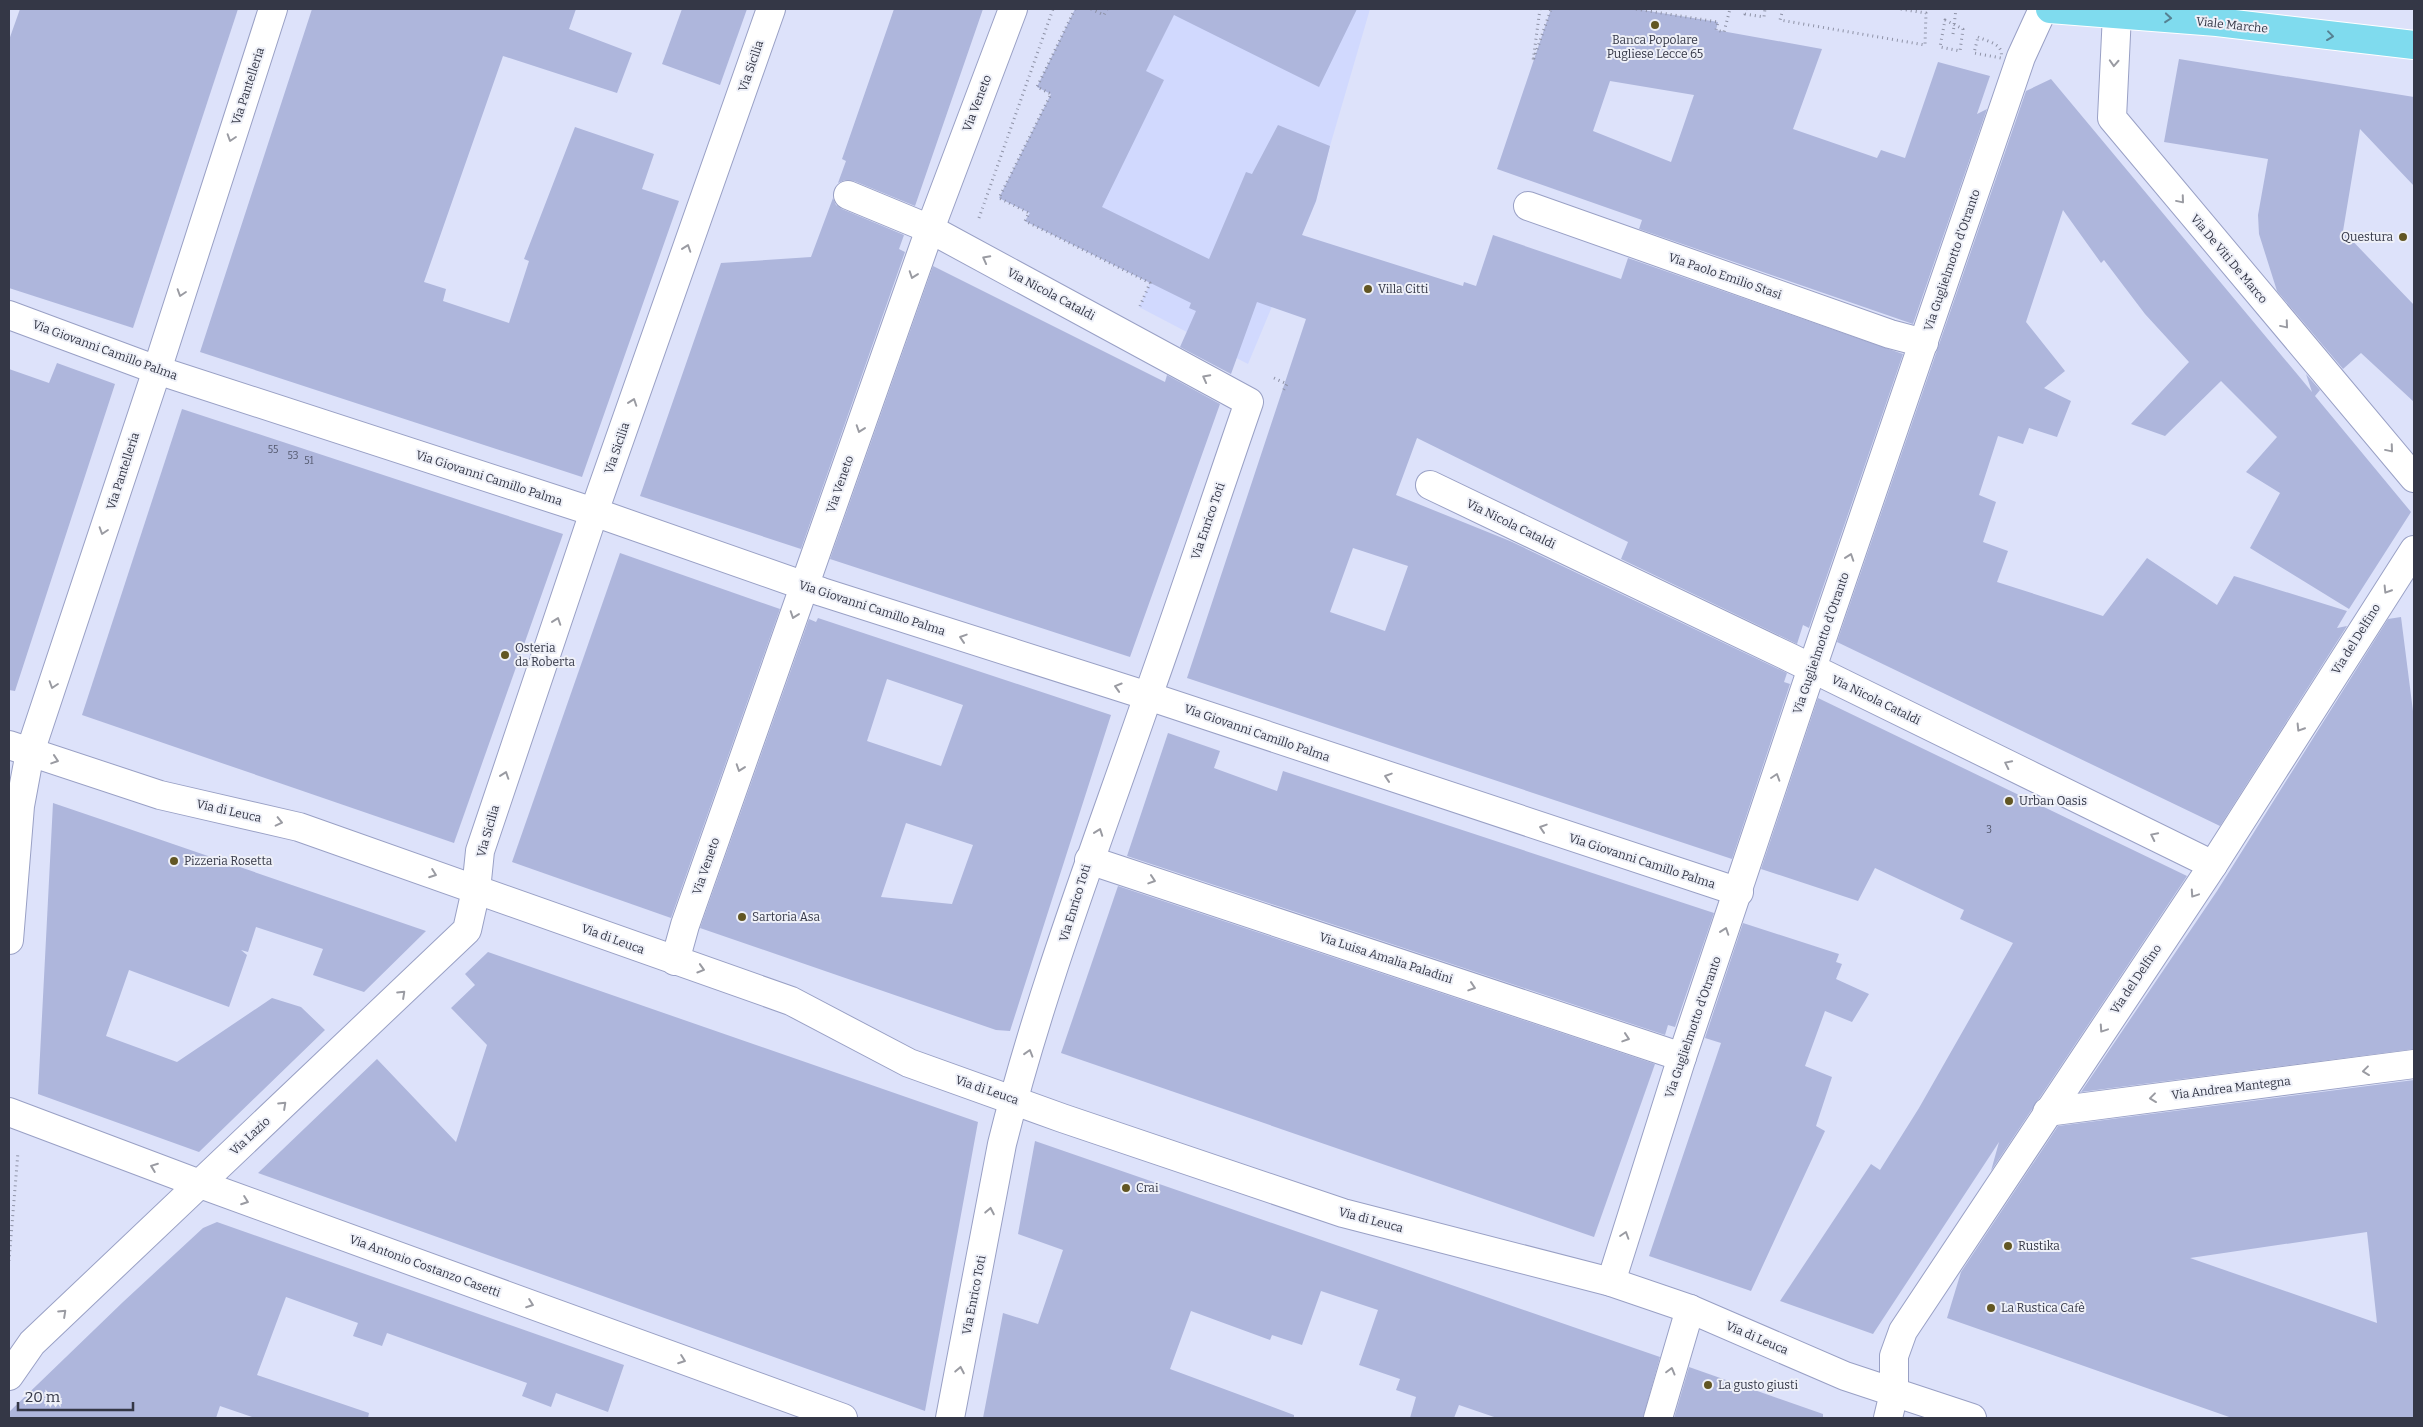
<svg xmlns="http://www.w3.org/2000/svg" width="2423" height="1427" font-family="Bitter,serif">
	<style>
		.built { fill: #d1d9fe }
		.building { fill: #aeb6dc; fill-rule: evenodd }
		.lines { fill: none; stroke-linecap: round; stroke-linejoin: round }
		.minor-casing { stroke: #99a0c5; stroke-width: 30 }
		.major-casing { stroke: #fff; stroke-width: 30 }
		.path { stroke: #8e92a6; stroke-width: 3; stroke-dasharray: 1 4; stroke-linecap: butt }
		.minor { stroke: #fff; stroke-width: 28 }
		.major { stroke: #7fdbee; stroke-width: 28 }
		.oneway { stroke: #568192 }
		.oneway2 { stroke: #9a9ba2 }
		.poi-dot { fill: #625623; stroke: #eef0f8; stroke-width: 2 }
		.labels { text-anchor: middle; stroke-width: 4; stroke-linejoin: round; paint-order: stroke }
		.number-label { font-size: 10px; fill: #52576c }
		.street-label { font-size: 12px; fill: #343746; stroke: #eef0f8 }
		.poi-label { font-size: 12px; fill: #343746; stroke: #eef0f8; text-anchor: start }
	</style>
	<rect width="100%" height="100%" fill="#dde2fa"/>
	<polygon class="built" points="1075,9 1091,9 1104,15 1107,9 1370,9 1330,146 1316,201 1248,364 1139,307 1150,283 1025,221 1029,213 999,198 1051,94 1037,87"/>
	<g class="building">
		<polygon points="20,9 238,9 133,328 9,288 9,40"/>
		<polygon points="312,9 576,9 569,29 632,53 617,93 503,56 424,282 446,289 443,301 509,323 529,261 524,259 575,127 654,154 642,189 679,201 582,477 200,352"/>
		<polygon points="682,9 747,9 720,85 662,64"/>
		<polygon points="894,9 983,9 915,206 854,181 845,180 838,183 846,161 842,159"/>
		<path d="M1075 9H1357L1319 87 1174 15 1146 71 1164 80 1102 207 1209 259 1246 172 1252 174 1278 125 1330 146 1316 201 1302 235 1463 286 1464 282 1476 286 1493 235 1621 279 1628 258 1903 354 1809 628 1803 625 1797 644 1621 559 1628 542 1417 438 1396 495 1510 541 1787 673 1784 682 1790 684 1732 859 1187 678 1306 319 1257 302 1231 374 1180 347 1196 311 1189 308 1191 303 1025 221 1030 213 999 198 1051 94 1037 87ZM1353 548 1408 566 1385 631 1330 612Z"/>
		<path d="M1551 9H1636L1718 22 1716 30 1822 49 1793 129 1877 158 1881 150 1905 158 1938 62 1990 76 1977 114 1987 109 1913 324 1639 229 1642 220 1497 169ZM1610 81 1694 95 1671 162 1593 131Z"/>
		<polygon points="2179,59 2414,97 2414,186 2360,129 2343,231 2414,305 2414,402 2361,353 2343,369 2277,291 2259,234 2258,215 2268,159 2164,142"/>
		<polygon points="2051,79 2312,392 2306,374 2320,390 2315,396 2411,512 2349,609 2250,548 2280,493 2246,472 2277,437 2221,381 2165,436 2131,424 2189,362 2145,314 2104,260 2101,263 2063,210 2026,322 2065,371 2044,388 2071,401 2057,437 2029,428 2023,444 1998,436 1979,495 1996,502 1983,542 2008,551 1997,582 2103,616 2147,558 2217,605 2234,576 2347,611 2337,628 2347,626 2220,826 1837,642 2026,91"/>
		<polygon points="833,198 836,205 842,209 904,235 899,249 905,252 801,549 640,496 721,263 811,257"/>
		<polygon points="933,266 1165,382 1167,375 1220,404 1130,657 830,559"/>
		<polygon points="57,363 115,384 15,691 9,690 9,369 49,383"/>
		<polygon points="182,409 563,534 454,843 82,715"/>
		<polygon points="620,553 780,609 671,918 512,862"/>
		<polygon points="2401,617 2414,719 2414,1049 2081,1092 2217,891 2388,619"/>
		<path d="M818 618 1111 715 1010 1031 996 1030 700 928 809 619 816 622ZM887 679 963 705 941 766 867 741ZM906 823 973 845 952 904 881 897Z"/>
		<polygon points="1818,698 2187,876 1991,1171 1999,1142 1873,1334 1780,1301 1871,1164 1880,1170 1919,1108 2013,943 1960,919 1964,910 1875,868 1858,901 1761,869"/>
		<polygon points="1168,733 1220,751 1214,768 1277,791 1283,771 1714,913 1675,1027 1668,1025 1665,1035 1127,856"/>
		<polygon points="53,803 106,821 426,931 364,992 313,975 323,949 256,927 248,952 241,950 247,955 229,1007 129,970 106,1036 177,1062 272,998 301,1007 325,1030 199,1152 38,1094"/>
		<polygon points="1118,886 1655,1064 1594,1237 1061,1053"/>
		<polygon points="1743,923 1839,954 1836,962 1842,964 1836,979 1869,994 1852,1022 1825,1011 1805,1066 1832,1077 1816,1126 1825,1131 1751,1291 1649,1256 1721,1043 1705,1038"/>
		<polygon points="488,952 978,1122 925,1411 258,1173 377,1059 456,1142 487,1045 451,1008 475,985 465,974"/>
		<path d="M2414 1080V1418H2232L1947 1318 1961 1272 2058 1126ZM2367 1232 2377 1323 2190 1258Z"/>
		<polygon points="1035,1141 1660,1357 1643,1418 1497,1418 1459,1405 1454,1418 1410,1418 1416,1397 1396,1390 1400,1379 1359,1365 1378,1310 1321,1291 1302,1345 1272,1335 1270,1340 1191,1311 1170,1369 1294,1415 1294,1418 983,1418 1003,1313 1038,1324 1063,1250 1018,1234"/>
		<polygon points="217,1222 624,1365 608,1412 556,1393 551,1407 522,1396 527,1383 387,1333 382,1346 353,1336 358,1323 286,1297 257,1375 369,1413 368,1418 255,1418 220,1406 216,1418 9,1418 9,1412 123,1302 203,1228"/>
		<polygon points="1689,1367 1823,1414 1823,1418 1674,1418"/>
	</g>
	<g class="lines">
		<g class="minor-casing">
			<g id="minor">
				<polyline points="2117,14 2112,118 2414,478"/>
				<path d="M848 195 930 229 1249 402C1215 500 1183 598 1148 696 1097 844 1040 991 1002 1144L950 1418"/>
				<polyline points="1528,206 1890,334 1924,343"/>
				<polyline points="9,315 157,370 594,512 822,592 1148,696 1739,892"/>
				<polyline points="1430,485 1791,658 2213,865"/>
				<polyline points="9,745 160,795 299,827 791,1001 909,1063 1062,1118 1343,1213 1611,1282 1690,1309 1845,1376 1972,1418"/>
				<polyline points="1089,860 1682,1057"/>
				<polyline points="9,940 20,806 30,752 157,370 273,9"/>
				<polyline points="675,961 685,925 930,229 1013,9"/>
				<polyline points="9,1112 200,1184 843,1418"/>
				<polyline points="2047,1112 2414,1064"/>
				<polyline points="1611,1282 1682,1057 1812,668 2021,57 2043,9"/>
				<polyline points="9,1376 32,1343 467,930 476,890 480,851 594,512 771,9"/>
				<polyline points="1658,1418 1690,1309"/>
				<polyline points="1888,1418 1894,1393 1894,1356 1903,1331 2213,865 2414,550"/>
			</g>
		</g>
		<g class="major-casing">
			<polyline id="major" points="2050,9 2217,22 2414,45"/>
		</g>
		<g class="path">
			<polyline points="1075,9 1037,87 1051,94 999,198 1029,213 1025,221 1150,283 1140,306"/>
			<polyline points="1091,9 1104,15 1107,9"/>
			<polyline points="1540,9 1533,61 1551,9"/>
			<polyline points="1636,9 1718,22 1716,30 1724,32 1730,9"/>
			<polyline points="1746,9 1745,14 1764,17 1765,9"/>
			<polyline points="1783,9 1780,20 1925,45 1926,13 1900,9"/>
			<polygon points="1945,20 1963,29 1960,51 1940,47"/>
			<polyline points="1953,34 1956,9"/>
			<path d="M1978 37C1989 42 2004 44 2001 58L1974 53Z"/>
			<polyline points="979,218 1053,9"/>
			<polyline points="1274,378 1287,384 1282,393"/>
			<polyline points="9,1261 18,1152"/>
		</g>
		<use href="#minor" class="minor"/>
		<use href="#major" class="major"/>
	</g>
	<defs><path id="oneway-chevron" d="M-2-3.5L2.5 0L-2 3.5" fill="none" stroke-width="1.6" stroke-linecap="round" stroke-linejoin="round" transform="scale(1.25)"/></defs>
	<g class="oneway">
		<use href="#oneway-chevron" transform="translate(2168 18) rotate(5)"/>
		<use href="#oneway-chevron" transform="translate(2330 36) rotate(7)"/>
	</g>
	<g class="oneway2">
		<use href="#oneway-chevron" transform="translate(2114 63) rotate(93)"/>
		<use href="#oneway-chevron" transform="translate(231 138) rotate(108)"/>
		<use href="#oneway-chevron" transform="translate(2181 200) rotate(50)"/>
		<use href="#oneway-chevron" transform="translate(687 248) rotate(-71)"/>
		<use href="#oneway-chevron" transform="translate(986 259) rotate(-152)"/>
		<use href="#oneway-chevron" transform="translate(913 275) rotate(109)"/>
		<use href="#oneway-chevron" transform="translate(181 293) rotate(108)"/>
		<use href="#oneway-chevron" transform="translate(2285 325) rotate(50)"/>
		<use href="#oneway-chevron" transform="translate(1206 378) rotate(-152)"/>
		<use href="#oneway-chevron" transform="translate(633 402) rotate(-71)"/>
		<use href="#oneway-chevron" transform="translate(860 429) rotate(109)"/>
		<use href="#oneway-chevron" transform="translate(2390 449) rotate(50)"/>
		<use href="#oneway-chevron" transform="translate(103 531) rotate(108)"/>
		<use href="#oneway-chevron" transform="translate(1850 557) rotate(-71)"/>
		<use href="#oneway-chevron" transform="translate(2387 590) rotate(122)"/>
		<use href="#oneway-chevron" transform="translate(794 615) rotate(109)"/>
		<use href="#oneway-chevron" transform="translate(557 621) rotate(-71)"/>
		<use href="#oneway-chevron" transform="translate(963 638) rotate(-162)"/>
		<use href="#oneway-chevron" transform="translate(53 685) rotate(108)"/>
		<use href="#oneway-chevron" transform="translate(1118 687) rotate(-163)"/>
		<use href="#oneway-chevron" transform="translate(2300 728) rotate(122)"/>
		<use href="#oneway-chevron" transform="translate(55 760) rotate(18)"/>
		<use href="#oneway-chevron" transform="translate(2008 764) rotate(-154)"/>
		<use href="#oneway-chevron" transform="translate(740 768) rotate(109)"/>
		<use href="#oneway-chevron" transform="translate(505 775) rotate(-71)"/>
		<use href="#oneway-chevron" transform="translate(1388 777) rotate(-162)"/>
		<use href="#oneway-chevron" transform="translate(1776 777) rotate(-72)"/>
		<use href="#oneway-chevron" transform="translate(279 822) rotate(13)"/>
		<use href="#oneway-chevron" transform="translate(1543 828) rotate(-162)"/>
		<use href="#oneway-chevron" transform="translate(1099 832) rotate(-70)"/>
		<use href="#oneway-chevron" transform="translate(2154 836) rotate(-154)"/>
		<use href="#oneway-chevron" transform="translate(433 874) rotate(20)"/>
		<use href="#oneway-chevron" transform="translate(1152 880) rotate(18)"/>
		<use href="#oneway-chevron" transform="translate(2194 894) rotate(124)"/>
		<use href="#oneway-chevron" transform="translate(1725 931) rotate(-71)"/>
		<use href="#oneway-chevron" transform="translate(701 969) rotate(17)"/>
		<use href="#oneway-chevron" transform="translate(1472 987) rotate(18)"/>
		<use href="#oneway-chevron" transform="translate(402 994) rotate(-43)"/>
		<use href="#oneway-chevron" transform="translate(2103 1029) rotate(124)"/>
		<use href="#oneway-chevron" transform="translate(1626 1038) rotate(18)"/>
		<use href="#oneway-chevron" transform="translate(1029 1053) rotate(-73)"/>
		<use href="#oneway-chevron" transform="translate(2366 1071) rotate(173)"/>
		<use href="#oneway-chevron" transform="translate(2153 1098) rotate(173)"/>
		<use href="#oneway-chevron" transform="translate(283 1105) rotate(-43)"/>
		<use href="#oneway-chevron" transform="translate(154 1167) rotate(-159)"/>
		<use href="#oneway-chevron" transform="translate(245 1201) rotate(20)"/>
		<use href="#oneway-chevron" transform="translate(990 1211) rotate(-79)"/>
		<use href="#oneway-chevron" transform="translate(1625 1235) rotate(-72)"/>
		<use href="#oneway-chevron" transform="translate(530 1304) rotate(20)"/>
		<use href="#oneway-chevron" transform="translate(63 1313) rotate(-43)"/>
		<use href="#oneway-chevron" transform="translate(682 1360) rotate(20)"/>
		<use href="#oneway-chevron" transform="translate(960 1370) rotate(-79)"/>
		<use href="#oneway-chevron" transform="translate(1671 1371) rotate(-75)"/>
	</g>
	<g class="poi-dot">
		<circle cx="1655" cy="25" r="5"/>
		<circle cx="2403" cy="237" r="5"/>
		<circle cx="1368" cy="289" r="5"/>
		<circle cx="505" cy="655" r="5"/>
		<circle cx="2009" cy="801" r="5"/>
		<circle cx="174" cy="861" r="5"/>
		<circle cx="742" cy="917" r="5"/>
		<circle cx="1126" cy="1188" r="5"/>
		<circle cx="2008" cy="1246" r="5"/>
		<circle cx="1991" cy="1308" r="5"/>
		<circle cx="1708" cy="1385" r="5"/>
	</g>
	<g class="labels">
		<g class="number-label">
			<text x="273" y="453">55</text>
			<text x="293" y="459">53</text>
			<text x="309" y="464">51</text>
			<text x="1989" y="833">3</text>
		</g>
		<g class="street-label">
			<text transform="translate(2232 25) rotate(6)" y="4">Viale Marche</text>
			<text transform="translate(751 66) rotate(-71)" y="4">Via Sicilia</text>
			<text transform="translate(248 86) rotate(-72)" y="4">Via Pantelleria</text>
			<text transform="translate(977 103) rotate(-69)" y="4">Via Veneto</text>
			<text transform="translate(2229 259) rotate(50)" y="4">Via De Viti De Marco</text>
			<text transform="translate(1952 260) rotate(-71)" y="4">Via Guglielmotto d'Otranto</text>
			<text transform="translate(1725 276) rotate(19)" y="4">Via Paolo Emilio Stasi</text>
			<text transform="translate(1051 294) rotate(28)" y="4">Via Nicola Cataldi</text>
			<text transform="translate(105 350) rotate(20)" y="4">Via Giovanni Camillo Palma</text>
			<text transform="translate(617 448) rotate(-71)" y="4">Via Sicilia</text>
			<text transform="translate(123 471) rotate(-72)" y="4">Via Pantelleria</text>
			<text transform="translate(489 478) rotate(18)" y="4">Via Giovanni Camillo Palma</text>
			<text transform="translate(840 484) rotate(-71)" y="4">Via Veneto</text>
			<text transform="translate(1208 521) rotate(-71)" y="4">Via Enrico Toti</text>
			<text transform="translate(1511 524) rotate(26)" y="4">Via Nicola Cataldi</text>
			<text transform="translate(872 608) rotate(18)" y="4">Via Giovanni Camillo Palma</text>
			<text transform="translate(2356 639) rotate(-58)" y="4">Via del Delfino</text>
			<text transform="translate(1821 643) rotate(-71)" y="4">Via Guglielmotto d'Otranto</text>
			<text transform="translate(1876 700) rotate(26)" y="4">Via Nicola Cataldi</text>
			<text transform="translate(1257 733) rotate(19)" y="4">Via Giovanni Camillo Palma</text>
			<text transform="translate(229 811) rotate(13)" y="4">Via di Leuca</text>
			<text transform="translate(488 831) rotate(-74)" y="4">Via Sicilia</text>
			<text transform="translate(1642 861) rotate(18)" y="4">Via Giovanni Camillo Palma</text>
			<text transform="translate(706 866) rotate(-71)" y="4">Via Veneto</text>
			<text transform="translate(1075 903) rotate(-73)" y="4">Via Enrico Toti</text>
			<text transform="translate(613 939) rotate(20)" y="4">Via di Leuca</text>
			<text transform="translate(1386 958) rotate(18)" y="4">Via Luisa Amalia Paladini</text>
			<text transform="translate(2136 979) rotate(-56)" y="4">Via del Delfino</text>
			<text transform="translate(1693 1027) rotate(-71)" y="4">Via Guglielmotto d'Otranto</text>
			<text transform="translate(2231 1088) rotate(-7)" y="4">Via Andrea Mantegna</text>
			<text transform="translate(987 1090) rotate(19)" y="4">Via di Leuca</text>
			<text transform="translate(250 1136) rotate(-43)" y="4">Via Lazio</text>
			<text transform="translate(1371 1220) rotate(15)" y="4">Via di Leuca</text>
			<text transform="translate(425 1266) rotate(20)" y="4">Via Antonio Costanzo Casetti</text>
			<text transform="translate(974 1295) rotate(-79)" y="4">Via Enrico Toti</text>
			<text transform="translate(1757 1338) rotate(23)" y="4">Via di Leuca</text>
		</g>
		<g class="poi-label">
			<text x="1655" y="44" text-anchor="middle">Banca Popolare<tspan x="1655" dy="14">Pugliese Lecce 65</tspan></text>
			<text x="2393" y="241" text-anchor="end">Questura</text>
			<text x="1378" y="293">Villa Citti</text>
			<text x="515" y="652">Osteria<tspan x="515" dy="14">da Roberta</tspan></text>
			<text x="2019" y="805">Urban Oasis</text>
			<text x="184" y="865">Pizzeria Rosetta</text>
			<text x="752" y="921">Sartoria Asa</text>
			<text x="1136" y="1192">Crai</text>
			<text x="2018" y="1250">Rustika</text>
			<text x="2001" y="1312">La Rustica Cafè</text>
			<text x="1718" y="1389">La gusto giusti</text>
		</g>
	</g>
	<rect width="2423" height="1427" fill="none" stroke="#343746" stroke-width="20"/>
	<path d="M18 1402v8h115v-8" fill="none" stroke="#343746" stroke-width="2.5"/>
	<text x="25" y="1402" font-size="15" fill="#343746" stroke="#eef0f8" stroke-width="4" paint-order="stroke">20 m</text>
</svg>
